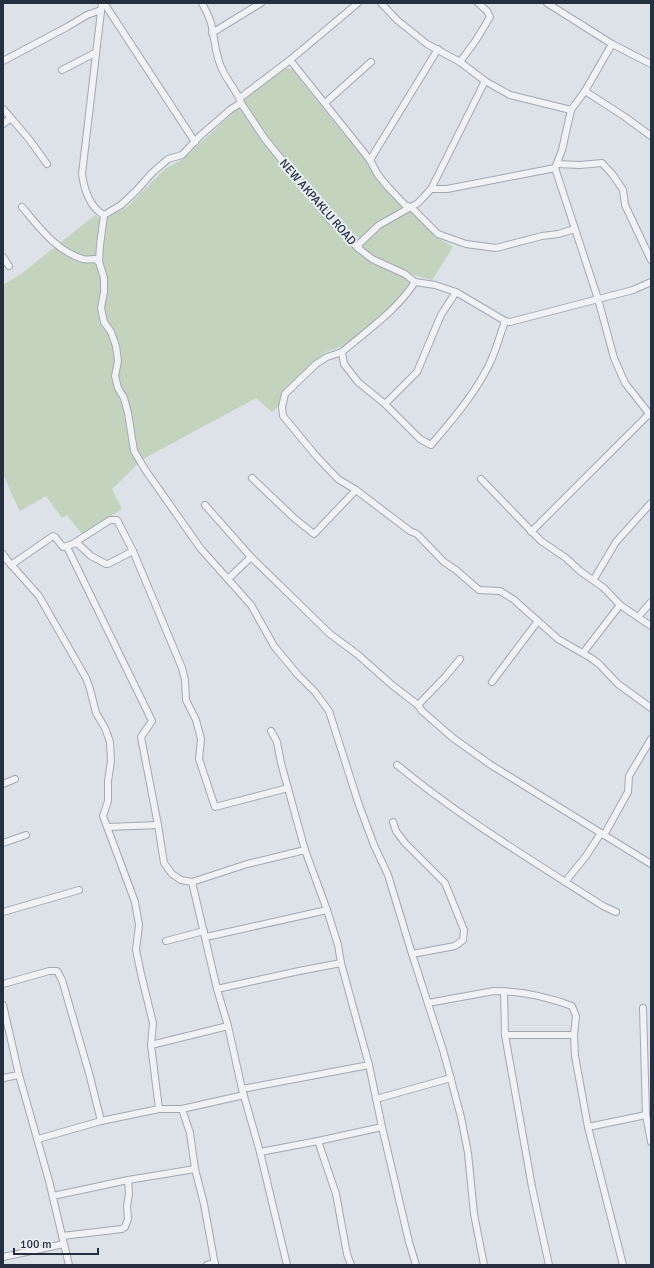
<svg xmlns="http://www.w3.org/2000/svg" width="654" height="1268" font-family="Signika,sans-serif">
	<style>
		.grass { fill: #c3d3bd }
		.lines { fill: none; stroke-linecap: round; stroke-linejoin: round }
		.minor-casing { stroke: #a2a8b2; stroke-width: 8 }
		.minor { stroke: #f0f2f6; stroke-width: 6 }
		.labels { text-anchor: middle; stroke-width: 4; stroke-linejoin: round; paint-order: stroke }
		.street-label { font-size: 12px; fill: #252f40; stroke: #ecf0f6 }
	</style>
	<rect width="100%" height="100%" fill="#dde1e8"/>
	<polygon class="grass" points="284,68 292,69 333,121 363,156 369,167 400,202 411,211 438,238 453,247 432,280 413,275 407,287 388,309 345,345 326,352 282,392 280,405 272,412 256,398 143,459 112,489 122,509 82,534 67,515 62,518 46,496 20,511 12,495 3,473 3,285 21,274 95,215 99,218 108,217 127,207 165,169 183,159 236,110 245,99"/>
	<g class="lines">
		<g class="minor-casing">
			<g id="minor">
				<path d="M102 3 82 174C84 189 90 208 104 215L121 205 136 191 152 173 168 159 182 155 201 135 231 109 241 103"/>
				<polyline points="104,3 195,142"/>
				<path d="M202 3C205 9 209 16 211 23 215 39 215 57 223 71 227 80 240 96 241 103L265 139 330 220 358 248 372 259 405 274 415 282 435 285 456 292 505 321 510 322 633 290 651 282"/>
				<polyline points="381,3 397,20 427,44 460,62 485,81 510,95 571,110"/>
				<polyline points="547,3 612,44 651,64"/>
				<polyline points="212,33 261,3"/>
				<polyline points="612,44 585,91 571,110 562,150 555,168 598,299 614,358 625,383 651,416"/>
				<polyline points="290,60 370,160 378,175 388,187 405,205 411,207 438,234 466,244 496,248 542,236 558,234 575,229"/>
				<polyline points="3,61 67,27 87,15 101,10"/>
				<polyline points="460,62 476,40 490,17 487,11 478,3"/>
				<polyline points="62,70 95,53"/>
				<polyline points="585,91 625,117 651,136"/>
				<polyline points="240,98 290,60 358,3"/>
				<polyline points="325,103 371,62"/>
				<polyline points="3,109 11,118 3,124"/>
				<polyline points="11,118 29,139 47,164"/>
				<polyline points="370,160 438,49"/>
				<polyline points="557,164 580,165 602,163 613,175 623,190 625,205 651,260"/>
				<polyline points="431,189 485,81"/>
				<path d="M22 207C39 227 56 251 83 259 86 260 91 259 95 259L99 262"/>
				<polyline points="104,215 100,245 99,262 104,278 104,292 101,308 104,322 111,332 116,346 118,361 115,376 118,388 124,398 128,413 134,451 146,471 201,549 251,605 274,646 298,675 315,692 329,711 359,805 374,845 388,875 412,954 443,1050 461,1117 468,1153 474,1214 484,1265"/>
				<polyline points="358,248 360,243 379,225 418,203 431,189 447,189 555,168"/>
				<polyline points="3,257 9,266"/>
				<path d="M415 282C397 310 368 330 342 352L344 364 358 382 385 404 420 439 431 445C453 419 474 395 489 365 496 351 500 335 505 321"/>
				<polyline points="342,352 327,357 316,364 285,394 282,407 283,416 317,457 338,479 356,490 410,531 417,534 444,562 456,570 479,590 500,591 513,599 558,639 591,658 599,664 618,684 651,708"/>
				<polyline points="385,404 417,372 441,315 456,292"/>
				<polyline points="252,478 294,518 314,534 356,490"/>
				<polyline points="481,479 541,541 566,558 580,571 604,588 620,605 651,626"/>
				<polyline points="205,505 251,557 330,634 357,654 392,685 418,705 422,711 453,738 491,765 651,864"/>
				<polyline points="531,532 649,414"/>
				<polyline points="74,543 110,520 117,520 133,551 182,668 185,680 186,700 196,720 201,739 199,759 215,807 288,788"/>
				<polyline points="67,547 152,721 141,737 158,825 164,863 172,874 181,880 192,882 247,864 305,850"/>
				<polyline points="3,554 7,560 39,596 86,678 90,689 96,713 105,728 110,742 111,761 108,781 108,801 103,816 135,902 139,925 136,950 141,974 153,1023 151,1045 159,1109"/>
				<polyline points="11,565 53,536 55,537 63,547 77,543 91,556 106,564 108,564 133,551"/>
				<polyline points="228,579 251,557"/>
				<polyline points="594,579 616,542 651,503"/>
				<polyline points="638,617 651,602"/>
				<polyline points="583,653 620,605"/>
				<polyline points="492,682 538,621"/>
				<polyline points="418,705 445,677 460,659"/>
				<polyline points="271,731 277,742 281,763 305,850 327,910 338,945 341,963 369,1065 382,1127 409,1242 416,1265"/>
				<path d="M397 765C461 818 533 861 603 906L616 912"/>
				<polyline points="3,784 15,779"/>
				<polyline points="393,822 396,831 405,843 445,883 464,930 463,940 455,946 412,954"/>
				<polyline points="108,827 158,825"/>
				<polyline points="604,835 628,792 629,776 651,739"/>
				<polyline points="3,843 26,835"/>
				<polyline points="192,882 217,989 228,1026 242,1089"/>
				<polyline points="565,882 586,856 601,833"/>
				<polyline points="3,912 79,890"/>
				<polyline points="206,937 327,910"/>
				<polyline points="166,941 204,931"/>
				<polyline points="3,984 49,971 57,971 62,980 89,1073 101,1121"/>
				<polyline points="217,989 299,971 341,963"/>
				<polyline points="504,991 505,1035 574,1035 575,1056 588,1127 623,1265"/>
				<path d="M428 1003 494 991C519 991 548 997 572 1006L576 1016 574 1035"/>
				<polyline points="3,1005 19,1075 49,1181 69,1265"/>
				<polyline points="643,1008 646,1115 651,1142"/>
				<polyline points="505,1035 532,1187 549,1265"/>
				<polyline points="151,1045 228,1026"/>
				<polyline points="3,1078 19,1075"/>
				<polyline points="376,1099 451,1078"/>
				<polyline points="182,1109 190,1133 195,1169 204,1204 215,1265"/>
				<polyline points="588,1127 646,1115"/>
				<polyline points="38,1139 101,1121 159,1109 182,1109 244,1095"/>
				<polyline points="318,1141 336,1194 347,1254 351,1265"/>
				<polyline points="260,1152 318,1141 382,1127"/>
				<polyline points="53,1196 128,1180 195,1169"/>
				<polyline points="62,1236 122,1229 125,1227 128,1219 127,1206 129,1194 128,1180"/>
				<polyline points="3,1257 64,1244"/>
				<polyline points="207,1265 215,1263"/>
				<polyline points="287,1265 260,1152 242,1089 369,1065"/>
			</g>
		</g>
		<use href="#minor" class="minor"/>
	</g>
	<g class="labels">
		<g class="street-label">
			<text transform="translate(318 202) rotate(49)" y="4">NEW AKPAKLU ROAD</text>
		</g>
	</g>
	<rect width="654" height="1268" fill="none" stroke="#252f40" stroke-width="8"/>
	<path d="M14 1248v6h84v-6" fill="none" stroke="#252f40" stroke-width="2"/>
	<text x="20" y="1248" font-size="12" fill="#252f40" stroke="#ecf0f6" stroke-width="3" paint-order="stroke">100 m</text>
</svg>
